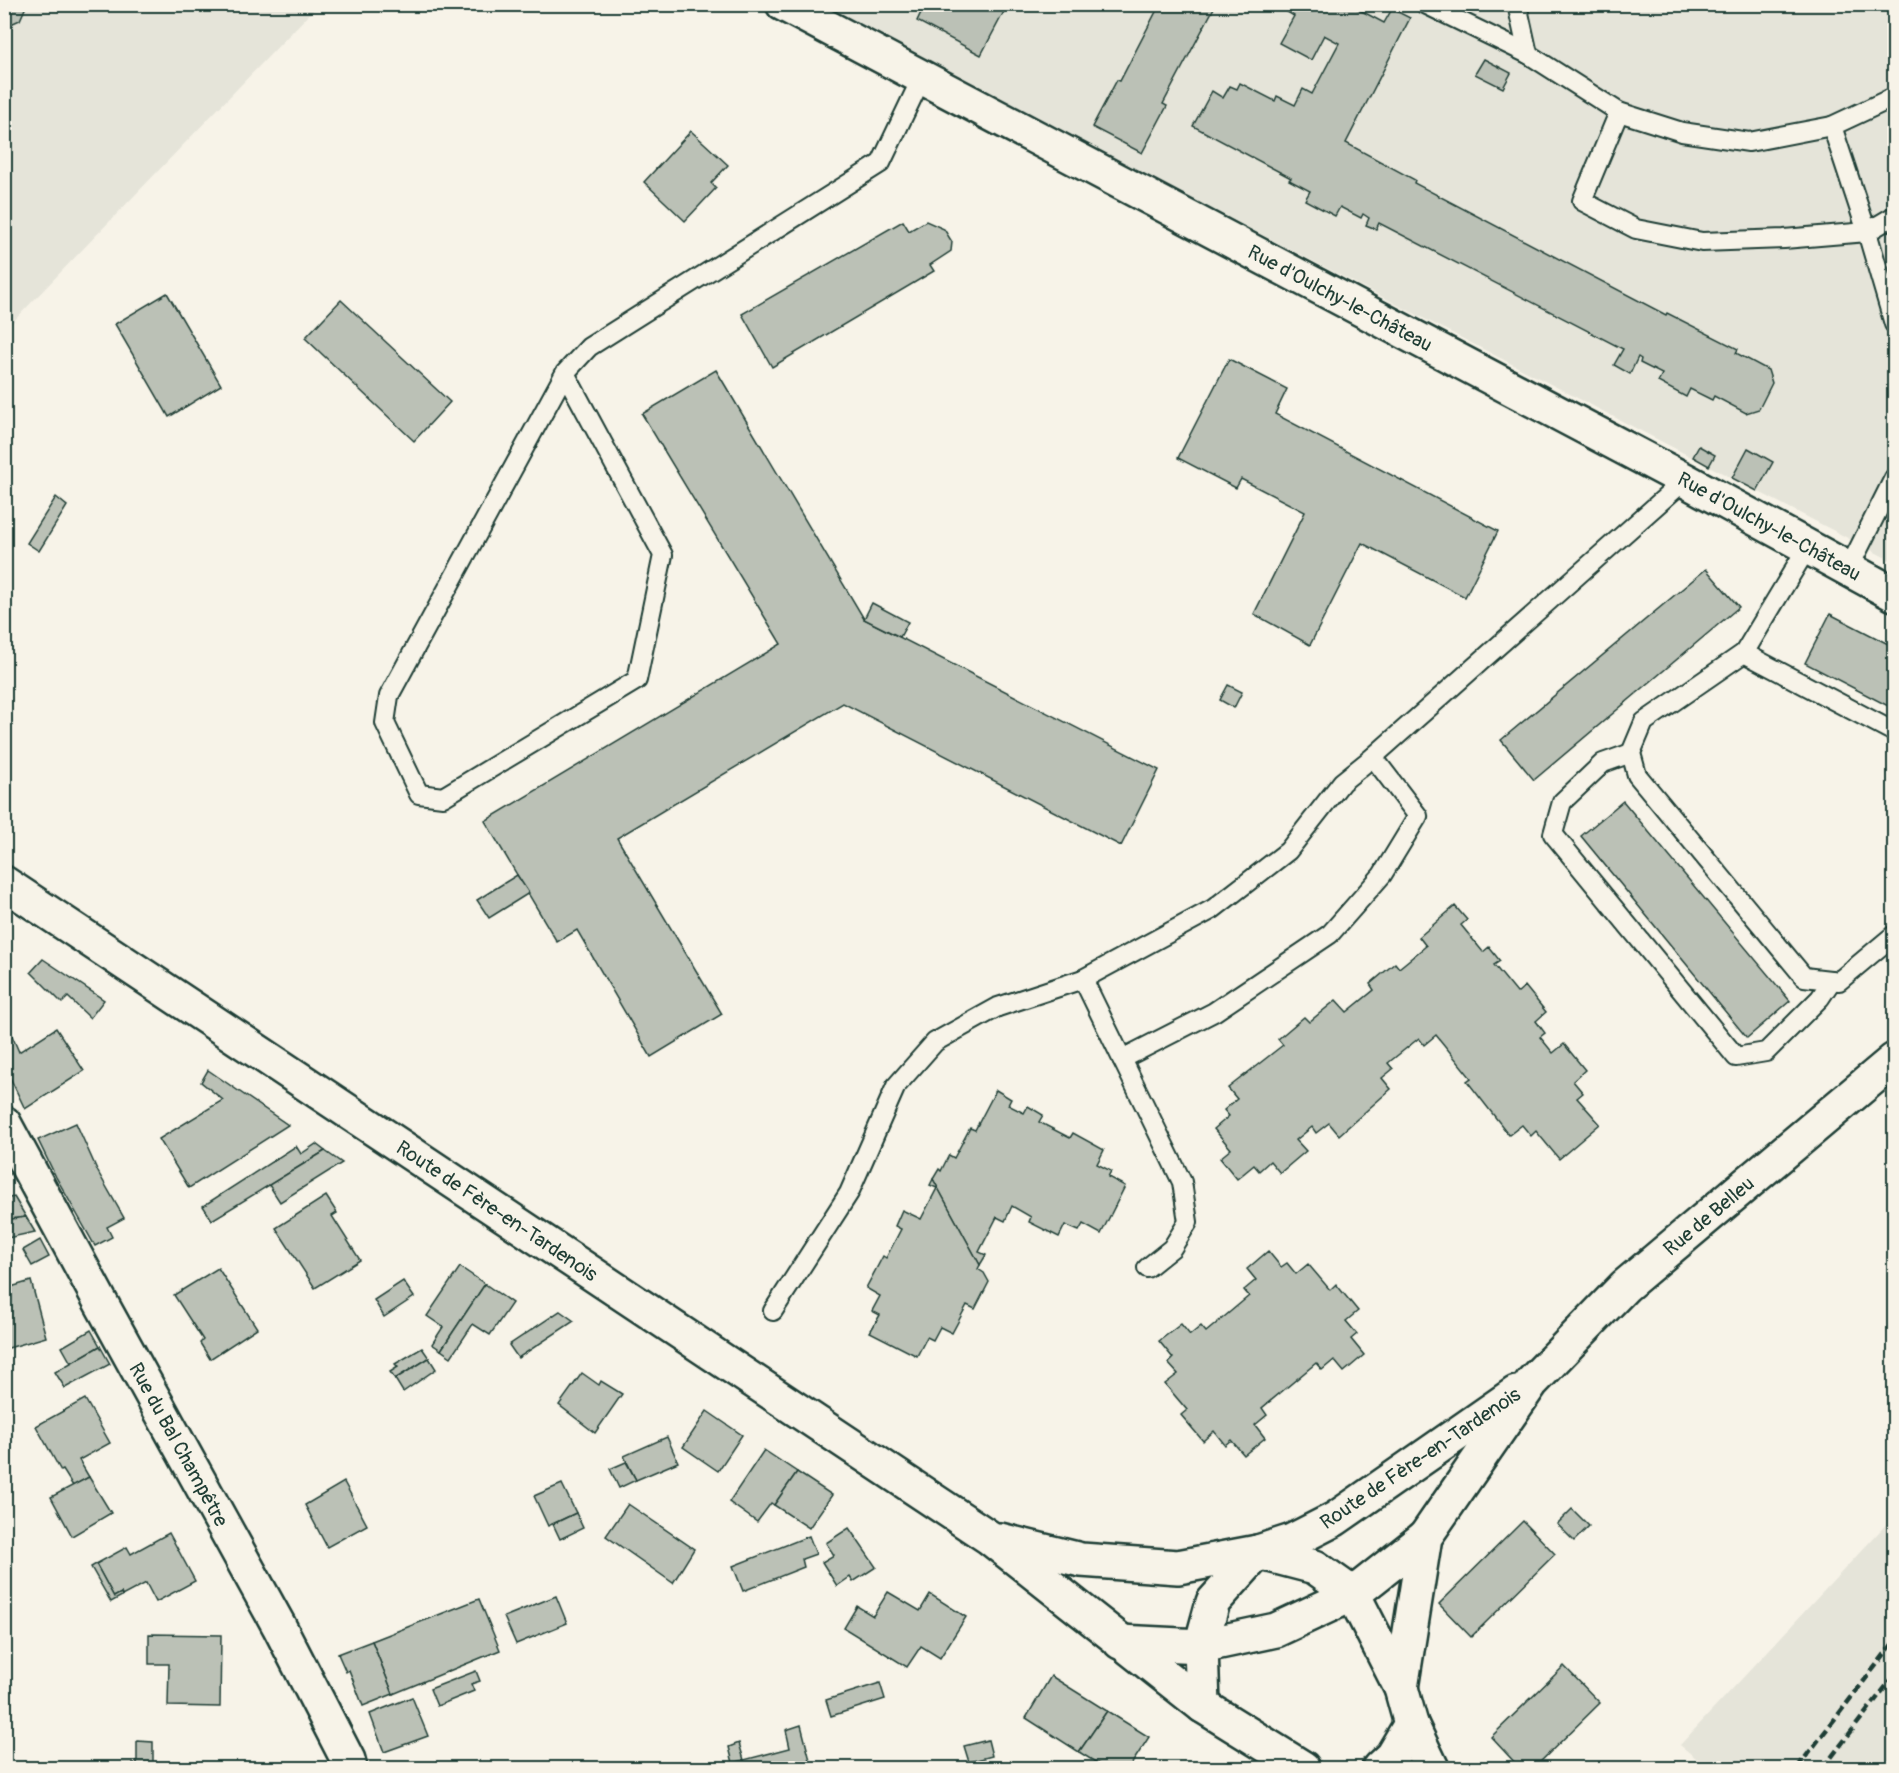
<svg xmlns="http://www.w3.org/2000/svg" width="1899" height="1773" font-family="Pangolin,sans-serif">
	<style>
		.built { fill: #e5e4d9 }
		.building { fill: #bbc1b6; stroke: #1f3d34; stroke-width: 1.5 }
		.lines { fill: none; stroke-linecap: round; stroke-linejoin: round }
		.lane-casing { stroke: #1f3d34; stroke-width: 22 }
		.street-casing { stroke: #1f3d34; stroke-width: 38 }
		.secondary-casing { stroke: #1f3d34; stroke-width: 38 }
		.lane { stroke: #f7f3e8; stroke-width: 18 }
		.street { stroke: #f7f3e8; stroke-width: 33 }
		.secondary { stroke: #f7f3e8; stroke-width: 33 }
		.rail { stroke: #1f3d34; stroke-width: 4.5; stroke-dasharray: 9 4.5; stroke-linecap: butt }
		.labels { text-anchor: middle; stroke-width: 5; stroke-linejoin: round; paint-order: stroke }
		.street-label { font-size: 20px; fill: #1f3d34; stroke: #f7f3e8 }
	</style>
	<rect width="100%" height="100%" fill="#f7f3e8"/>
	<filter id="ink" filterUnits="userSpaceOnUse"><feTurbulence type="fractalNoise" baseFrequency=".0167" numOctaves="2"/><feDisplacementMap in="SourceGraphic" scale="12" xChannelSelector="R" yChannelSelector="G"/><feConvolveMatrix kernelMatrix="1 2 1 2 8 2 1 2 1" color-interpolation-filters="sRGB"/></filter>
	<g filter="url(#ink)">
		<g class="built">
			<polygon points="5,5 318,5 5,330"/>
			<polygon points="818,5 1894,5 1894,562 1732,478"/>
			<polygon points="1894,1516 1894,1768 1708,1768 1680,1745"/>
		</g>
		<g class="building">
			<polygon points="4,4 27,4 20,20 4,27"/>
			<polygon points="925,4 1008,4 981,55 917,21"/>
			<polygon points="1160,4 1216,4 1163,104 1167,106 1142,153 1092,127 1117,80 1120,81"/>
			<polygon points="1274,4 1353,4 1352,6 1384,23 1392,9 1410,18 1346,143 1415,180 1414,183 1666,315 1667,313 1738,349 1736,353 1768,370 1772,383 1759,409 1746,413 1714,396 1712,400 1690,389 1686,397 1658,382 1662,374 1640,363 1641,359 1638,357 1630,374 1614,365 1623,349 1379,223 1376,229 1366,225 1369,218 1363,214 1361,218 1340,207 1335,216 1305,200 1310,191 1289,180 1291,178 1193,126 1212,91 1223,98 1230,86 1237,89 1240,83 1275,101 1277,96 1295,105 1303,89 1312,94 1339,43 1324,35 1311,60 1279,43 1294,16"/>
			<polygon points="1484,59 1511,73 1503,88 1475,74"/>
			<polygon points="691,131 728,165 711,183 716,188 685,221 644,182"/>
			<polygon points="903,221 909,231 926,221 944,229 952,242 951,251 930,265 934,271 772,367 742,314"/>
			<polygon points="167,293 221,385 169,417 115,324"/>
			<polygon points="341,300 450,402 414,441 305,338"/>
			<polygon points="1229,359 1287,389 1275,414 1498,531 1465,597 1362,543 1310,645 1254,614 1305,512 1241,479 1236,488 1178,458"/>
			<polygon points="716,370 864,619 1159,770 1121,846 843,703 617,838 722,1014 651,1057 577,930 557,942 485,821 781,644 642,414"/>
			<polygon points="1699,446 1715,455 1709,466 1693,457"/>
			<polygon points="1748,448 1773,462 1757,491 1732,478"/>
			<polygon points="4,458 10,462 4,472"/>
			<polygon points="56,497 67,506 39,551 27,543"/>
			<polygon points="1706,569 1739,607 1534,780 1501,740"/>
			<polygon points="872,603 908,622 900,637 864,619"/>
			<polygon points="1830,614 1894,647 1894,709 1805,663"/>
			<polygon points="1228,685 1242,692 1234,708 1220,700"/>
			<polygon points="1623,801 1790,1001 1747,1038 1581,836"/>
			<polygon points="517,875 529,893 489,918 477,900"/>
			<polygon points="1455,906 1467,920 1461,925 1483,952 1489,947 1500,961 1494,965 1517,993 1525,986 1546,1012 1536,1021 1545,1033 1540,1037 1553,1053 1564,1044 1585,1070 1573,1081 1583,1093 1577,1098 1600,1124 1559,1159 1536,1131 1531,1136 1522,1125 1509,1135 1467,1081 1471,1078 1436,1035 1424,1045 1419,1038 1388,1063 1393,1069 1382,1078 1391,1089 1339,1135 1329,1123 1316,1133 1312,1127 1296,1140 1306,1151 1280,1173 1270,1161 1259,1171 1254,1165 1237,1179 1220,1158 1231,1149 1214,1129 1229,1116 1224,1110 1237,1099 1228,1088 1283,1045 1278,1039 1304,1017 1309,1022 1336,1000 1347,1012 1374,990 1370,984 1395,963 1399,968 1426,946 1419,937"/>
			<polygon points="43,959 104,1000 90,1018 68,997 62,1003 31,972"/>
			<polygon points="4,1017 19,1052 56,1028 84,1071 25,1109 4,1065"/>
			<polygon points="208,1070 288,1125 189,1188 159,1139 223,1100 201,1082"/>
			<polygon points="996,1090 1011,1099 1008,1105 1024,1113 1028,1106 1043,1115 1039,1122 1070,1138 1073,1133 1104,1150 1097,1164 1111,1171 1108,1177 1125,1186 1101,1234 1083,1224 1079,1231 1065,1225 1059,1237 1029,1222 1031,1217 1012,1206 1005,1221 997,1217 979,1252 986,1255 980,1265 933,1179 939,1169 941,1171 949,1155 954,1158 970,1128 975,1130"/>
			<polygon points="76,1123 98,1172 124,1218 107,1227 112,1237 95,1246 56,1177 38,1140"/>
			<polygon points="316,1144 325,1151 212,1220 203,1206 296,1146 301,1154"/>
			<polygon points="325,1151 342,1163 280,1202 269,1185"/>
			<polygon points="933,1179 980,1265 978,1269 984,1273 989,1282 975,1309 967,1305 952,1333 940,1327 933,1340 927,1337 917,1356 870,1332 880,1315 872,1311 880,1296 866,1288 883,1256 886,1258 901,1229 895,1226 902,1210 921,1219 937,1188 930,1185"/>
			<polygon points="326,1196 337,1213 332,1216 360,1260 315,1288 276,1228"/>
			<polygon points="14,1197 26,1217 4,1220 4,1199"/>
			<polygon points="26,1217 35,1232 7,1238 7,1242 4,1242 4,1220"/>
			<polygon points="40,1240 49,1257 32,1266 23,1250"/>
			<polygon points="1268,1251 1281,1267 1287,1263 1296,1274 1308,1264 1330,1290 1336,1284 1358,1311 1346,1321 1357,1334 1351,1339 1364,1355 1344,1372 1334,1360 1322,1370 1316,1363 1262,1408 1267,1415 1255,1425 1265,1438 1244,1455 1231,1440 1225,1445 1214,1431 1203,1441 1181,1415 1187,1410 1165,1384 1178,1374 1168,1363 1173,1358 1159,1341 1181,1324 1190,1335 1201,1326 1206,1332 1249,1296 1244,1290 1256,1280 1247,1269"/>
			<polygon points="460,1267 485,1284 441,1350 432,1344 443,1327 427,1316"/>
			<polygon points="218,1268 257,1328 210,1359 200,1343 203,1340 174,1295"/>
			<polygon points="31,1281 46,1337 5,1349 4,1289"/>
			<polygon points="403,1281 414,1297 384,1317 374,1300"/>
			<polygon points="485,1284 512,1303 490,1335 473,1324 451,1357 441,1350"/>
			<polygon points="560,1311 574,1321 518,1358 509,1345"/>
			<polygon points="91,1330 100,1346 71,1363 62,1347"/>
			<polygon points="100,1346 110,1364 65,1388 55,1372"/>
			<polygon points="422,1348 429,1358 395,1379 390,1372 398,1367 395,1364"/>
			<polygon points="429,1358 436,1369 403,1392 395,1379"/>
			<polygon points="582,1373 599,1385 601,1381 622,1394 595,1433 559,1405"/>
			<polygon points="85,1399 110,1443 79,1460 89,1477 73,1486 63,1470 61,1471 36,1426"/>
			<polygon points="707,1411 742,1435 718,1471 683,1447"/>
			<polygon points="667,1437 678,1462 636,1480 624,1456"/>
			<polygon points="764,1450 797,1472 774,1505 771,1503 757,1522 729,1502"/>
			<polygon points="626,1462 636,1480 619,1488 610,1469"/>
			<polygon points="797,1472 832,1495 809,1528 774,1505"/>
			<polygon points="89,1477 111,1513 72,1536 51,1497"/>
			<polygon points="344,1482 367,1525 327,1547 305,1505"/>
			<polygon points="562,1484 576,1513 548,1526 534,1496"/>
			<polygon points="628,1504 694,1549 673,1583 606,1536"/>
			<polygon points="1572,1509 1589,1526 1574,1541 1557,1524"/>
			<polygon points="576,1513 583,1528 560,1539 553,1524"/>
			<polygon points="1523,1521 1555,1554 1471,1637 1439,1604"/>
			<polygon points="849,1528 876,1567 853,1582 850,1577 837,1586 822,1562 834,1555 826,1543"/>
			<polygon points="169,1533 195,1581 156,1602 146,1583 122,1596 121,1593 114,1597 96,1564 127,1547 131,1554"/>
			<polygon points="809,1536 816,1554 802,1559 804,1567 743,1591 733,1566"/>
			<polygon points="96,1564 114,1597 121,1593 122,1596 111,1602 91,1567"/>
			<polygon points="888,1592 920,1611 930,1594 966,1617 940,1658 921,1646 907,1667 844,1628 857,1606 873,1616"/>
			<polygon points="556,1596 567,1623 516,1644 504,1617"/>
			<polygon points="479,1599 500,1650 393,1694 372,1641"/>
			<polygon points="149,1634 221,1635 220,1707 168,1706 169,1664 149,1664"/>
			<polygon points="372,1641 393,1694 363,1706 349,1670 346,1672 338,1654"/>
			<polygon points="1564,1666 1600,1703 1534,1768 1520,1768 1491,1737"/>
			<polygon points="476,1671 480,1681 471,1684 474,1691 437,1706 430,1689"/>
			<polygon points="1051,1676 1107,1711 1079,1752 1026,1718"/>
			<polygon points="880,1683 885,1699 831,1716 826,1700"/>
			<polygon points="412,1697 428,1736 384,1752 370,1714"/>
			<polygon points="1107,1711 1149,1737 1129,1768 1105,1768 1079,1752"/>
			<polygon points="801,1725 812,1768 746,1768 744,1760 790,1748 786,1730"/>
			<polygon points="988,1740 992,1756 969,1762 964,1746"/>
			<polygon points="137,1741 153,1742 153,1764 168,1765 168,1768 24,1768 24,1762 137,1764"/>
			<polygon points="739,1743 744,1760 733,1763 729,1747"/>
			<polygon points="450,1763 452,1768 434,1768"/>
			<polygon points="951,1764 952,1768 933,1768"/>
			<polygon points="249,1766 299,1768 249,1768"/>
		</g>
		<g class="lines">
			<g class="lane-casing">
				<g id="lane">
					<polyline points="1425,4 1528,54 1619,112 1682,132 1749,142 1832,126"/>
					<polyline points="1517,4 1528,54"/>
					<polyline points="1894,97 1832,126 1867,232 1894,324"/>
					<polyline points="1619,112 1582,201 1636,229 1702,242 1784,239 1867,232 1894,216"/>
					<polyline points="565,373 663,555 637,680 443,797 419,794 385,723 389,696 565,373 589,347 881,163 922,77"/>
					<polyline points="1807,548 1744,653 1644,722 1631,753 1637,775 1804,977 1839,981 1894,935"/>
					<polyline points="1848,570 1894,478"/>
					<polyline points="1744,653 1894,732"/>
					<polyline points="1631,753 1603,763 1562,802 1553,834 1736,1057 1766,1052 1820,998 1832,980"/>
					<polyline points="1083,979 1122,1059 1214,1012 1330,934 1382,875 1418,816 1373,757"/>
					<polyline points="1122,1059 1182,1182 1188,1222 1172,1248 1147,1268"/>
					<polyline points="773,1311 849,1193 896,1086 935,1042 998,1007 1083,979 1213,909 1288,851 1342,782 1373,757 1685,480"/>
				</g>
			</g>
			<g class="street-casing">
				<g id="street">
					<path id="s1" d="M783 4 1685 480 1894 594"/>
					<path id="s2" d="M4 1123 100 1301 279 1626 348 1760 350 1768"/>
				</g>
			</g>
			<g class="secondary-casing">
				<g id="secondary">
					<path id="s3" d="M4 883 990 1538 1203 1706 1303 1768"/>
					<polyline points="1000,1540 1081,1560 1178,1567 1258,1552 1292,1541 1335,1519 1516,1393"/>
					<polyline points="1258,1552 1315,1567 1353,1594 1401,1688 1411,1724 1432,1768"/>
					<polyline points="1120,1642 1201,1646 1276,1630 1353,1594 1425,1537"/>
					<path id="s4" d="M1401 1688 1425 1537 1532 1382 1625 1286 1894 1060"/>
					<polyline points="1203,1706 1201,1646 1213,1602 1258,1552"/>
					<polyline points="1379,1768 1392,1756 1411,1724"/>
				</g>
			</g>
			<use href="#lane" class="lane"/>
			<use href="#street" class="street"/>
			<use href="#secondary" class="secondary"/>
			<g class="rail">
				<polyline points="1797,1768 1894,1642"/>
				<polyline points="1823,1768 1894,1676"/>
			</g>
		</g>
	</g>
	<g class="labels">
		<g class="street-label">
			<text dy="7" stroke="none"><textPath href="#s1" startOffset="630">Rue d'Oulchy-le-Château</textPath></text>
			<text dy="7" stroke="none"><textPath href="#s1" startOffset="1116">Rue d'Oulchy-le-Château</textPath></text>
			<text dy="7" stroke="none"><textPath href="#s3" startOffset="592">Route de Fère-en-Tardenois</textPath></text>
			<text dy="7" stroke="none"><textPath href="#s4" startOffset="584">Rue de Belleu</textPath></text>
			<text dy="7" stroke="none"><textPath href="#s2" startOffset="366">Rue du Bal Champêtre</textPath></text>
			<text transform="translate(1420 1458) rotate(-34)" y="7">Route de Fère-en-Tardenois</text>
		</g>
	</g>
	<rect width="1899" height="1773" fill="none" stroke="#f7f3e8" stroke-width="24"/>
	<rect x="12" y="12" width="1875" height="1749" fill="none" stroke="#1f3d34" stroke-width="2" filter="url(#ink)"/>
</svg>
